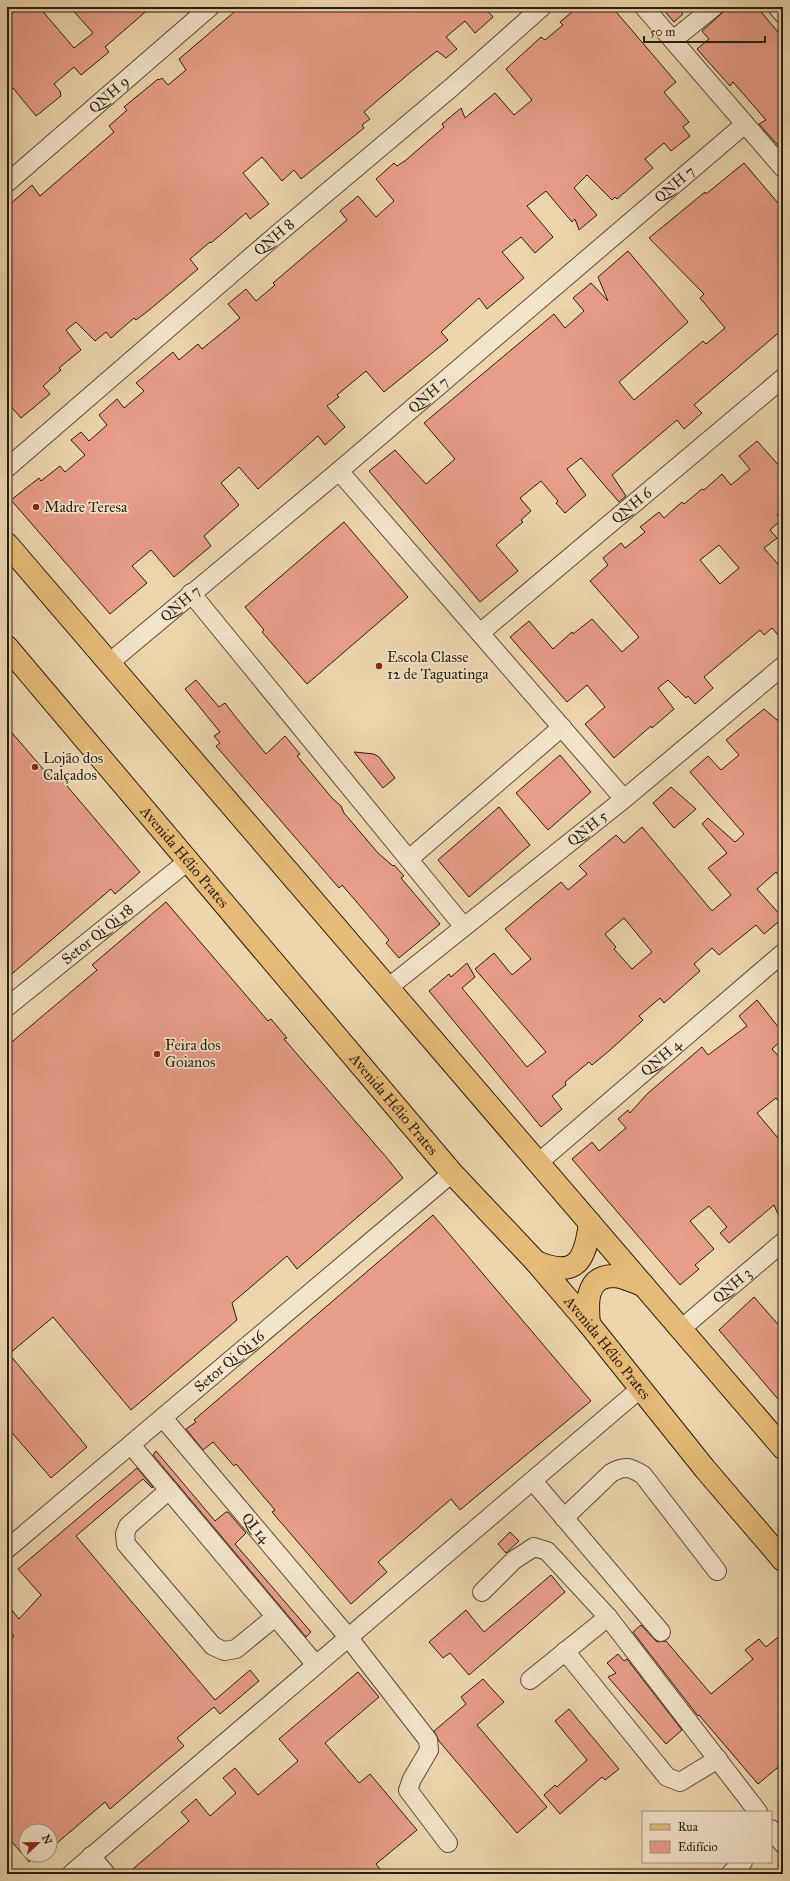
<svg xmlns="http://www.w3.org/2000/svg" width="790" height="1881" font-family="'IM FELL Great Primer',serif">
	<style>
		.building { fill: #e89d89; stroke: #291e10; fill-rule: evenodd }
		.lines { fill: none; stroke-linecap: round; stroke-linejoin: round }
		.minor-casing { stroke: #5a4c38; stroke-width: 20 }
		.major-casing { stroke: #291e10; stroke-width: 24 }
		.minor { stroke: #f3e4ca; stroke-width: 18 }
		.major { stroke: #e6bb77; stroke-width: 22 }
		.poi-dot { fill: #8f2418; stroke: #f3e4ca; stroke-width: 1.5 }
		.labels { text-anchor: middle; stroke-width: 3.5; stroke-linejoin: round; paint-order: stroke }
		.street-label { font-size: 15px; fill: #291e10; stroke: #f3e4ca }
		.poi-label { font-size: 15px; fill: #291e10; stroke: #f3e4ca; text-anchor: start }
	</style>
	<rect width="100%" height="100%" fill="#edd6ae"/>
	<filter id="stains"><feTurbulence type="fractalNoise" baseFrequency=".005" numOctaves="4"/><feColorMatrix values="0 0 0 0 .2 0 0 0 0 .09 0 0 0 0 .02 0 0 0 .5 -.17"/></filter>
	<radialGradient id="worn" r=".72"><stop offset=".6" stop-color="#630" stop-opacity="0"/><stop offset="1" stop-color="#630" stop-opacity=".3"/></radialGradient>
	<g class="building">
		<polygon points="7,7 39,7 74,48 93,33 70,7 151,7 105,47 109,52 81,75 74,67 54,84 60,91 61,96 36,116 13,88 7,93"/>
		<polygon points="240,7 484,7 493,17 475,33 465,21 446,37 457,49 446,58 437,51 412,71 364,112 370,119 362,125 364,128 301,179 294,170 282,181 262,157 243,173 269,204 250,219 246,213 211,243 210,242 190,259 198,269 148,311 136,320 134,318 111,338 106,332 95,341 76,322 66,330 81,350 59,368 61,370 43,386 50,394 21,418 7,402 7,207 32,185 40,196 114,132 109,126 127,110 124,107 158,79 159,80 162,78 168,85 186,70 179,59"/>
		<polygon points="578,7 612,7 676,82 664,92 689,122 683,127 690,136 671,151 664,143 645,159 653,168 617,199 615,197 612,200 587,175 574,188 597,215 579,230 575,219 572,222 546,191 527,206 553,237 535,253 521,237 502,252 524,278 487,309 479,298 441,332 448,340 384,392 366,371 337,395 339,397 327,406 345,427 325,445 318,436 258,489 239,467 221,483 239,505 204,536 211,546 174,577 151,550 132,566 147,583 110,614 11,500 39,478 41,481 60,466 65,472 85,455 71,440 81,432 89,441 107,425 99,415 117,399 124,408 144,391 136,383 173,352 179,360 198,344 202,349 240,318 228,304 246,289 256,301 275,285 273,283 347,220 340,211 358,196 376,217 394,201 376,179 394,163 397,166 406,160 444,127 442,124 461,108 465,118 495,93 514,115 532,100 506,69 541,37 545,40 563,25 560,22"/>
		<polygon points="661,7 677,7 683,14 674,22"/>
		<polygon points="729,7 757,7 783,38 783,151 759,124 766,120 733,82 730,86 697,49 709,39 702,31"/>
		<polygon points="744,163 783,209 783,329 694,405 702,413 684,429 677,420 612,475 626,496 619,502 581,458 567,469 586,495 565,513 556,503 558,501 541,481 520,498 531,511 521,520 523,522 496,545 518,571 480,602 369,471 395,450 426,484 455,459 424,423 554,314 565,328 584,311 573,298 591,283 608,301 598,277 628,251 688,322 619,382 634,400 703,341 706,344 725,328 700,298 704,294 649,238 705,192 706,194"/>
		<path d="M757 441 783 470V511L777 515 781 520 770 530 777 538 764 548 783 570V641L772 628 764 635 760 630 704 677 713 688 695 704 688 696 686 698 668 680 658 688 674 709 652 728 651 726 614 758 585 724 605 707 587 685 567 702 510 637 529 621 553 649 572 632 573 634 592 619 622 652 639 637 590 581 608 565 603 558 621 543 625 548 645 532 640 527 659 512 664 518 682 502 684 504 702 489 704 490 722 474 731 485 750 469 739 456ZM719 545 739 568 720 584 700 560Z"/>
		<polygon points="344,522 408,597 307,684 262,632 264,630 245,607"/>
		<polygon points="196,680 219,707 225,703 234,715 266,754 285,736 300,754 297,756 332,798 341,806 344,813 378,853 393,866 394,865 404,876 401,878 440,924 399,958 386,943 389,940 355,900 342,885 339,888 216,746 220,743 214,736 220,732 185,689"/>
		<path d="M764 709 783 725V881L776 872 757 889 783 918 764 934 756 925 719 955 712 948 694 964 700 971 664 1003 660 998 639 1016 643 1020 609 1051 592 1065 589 1062 565 1082 566 1085 552 1096 562 1109 541 1127 429 991 449 974 451 977 467 963 475 977 462 988 527 1067 546 1052 475 969 494 953 512 975 531 959 505 929 561 882 568 890 587 874 579 866 616 835 624 843 642 827 712 911 731 895 708 868 727 853 702 824 708 818 735 842 744 834 690 772 708 756 721 770 739 755 726 740ZM624 918 652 952 632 969 614 949 616 947 605 934Z"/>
		<polygon points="7,727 50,777 56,773 140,872 115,894 111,889 7,978"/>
		<polygon points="354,752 374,754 379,757 395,778 383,788"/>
		<polygon points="560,755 591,792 548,830 516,793"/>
		<polygon points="671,787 696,809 674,828 653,803"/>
		<polygon points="499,807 530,845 469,897 438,860"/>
		<polygon points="166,902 268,1021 271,1019 287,1038 284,1039 387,1158 403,1178 297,1269 287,1256 232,1303 237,1320 131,1410 53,1317 9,1354 87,1447 51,1478 7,1427 7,1046 97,970 92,965"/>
		<polygon points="757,1000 783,1033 783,1039 772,1049 783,1061 783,1106 776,1098 757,1113 783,1144 783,1226 774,1205 729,1243 720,1233 727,1227 709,1206 690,1221 714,1249 695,1265 699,1269 680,1285 572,1159 592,1142 599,1151 626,1128 618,1119 628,1110 630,1113 647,1094 702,1047 708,1055 747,1026 739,1016"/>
		<polygon points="433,1215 591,1401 460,1510 451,1499 378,1562 387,1572 351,1604 272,1512 275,1510 236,1464 234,1466 213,1442 203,1450 186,1429 196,1422 194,1420"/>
		<polygon points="754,1297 783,1330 783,1341 778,1345 783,1351 783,1405 719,1330"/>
		<polygon points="156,1451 215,1521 226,1512 228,1512 246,1533 235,1544 311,1632 306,1637 153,1455"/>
		<polygon points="137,1468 153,1487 152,1488 143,1479 76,1536 215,1700 250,1670 259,1681 220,1714 214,1707 177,1738 184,1746 160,1766 110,1809 105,1802 50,1849 50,1831 26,1831 26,1855 37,1855 29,1862 7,1836 7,1642 14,1636 7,1628 7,1604 19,1619 41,1595 18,1569"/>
		<polygon points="510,1532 519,1541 506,1553 498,1544"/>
		<polygon points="551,1575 565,1592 469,1675 450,1653 443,1658 429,1642 466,1610 484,1632"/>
		<polygon points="641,1625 657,1642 666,1641 711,1694 753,1659 745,1650 759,1639 766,1647 783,1633 783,1763 758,1784 699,1715 698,1716 633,1632"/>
		<polygon points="618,1654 624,1661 627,1659 682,1730 666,1744 608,1677 616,1673 607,1663"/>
		<polygon points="358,1672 379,1697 325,1743 359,1783 370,1774 417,1830 376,1864 384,1874 127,1874 189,1821 181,1812 196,1799 210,1816 236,1793 223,1778 235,1768 258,1795 298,1761 279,1739"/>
		<polygon points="483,1679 504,1702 477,1725 547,1807 517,1833 439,1741 434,1731 466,1704 461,1697"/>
		<polygon points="569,1709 619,1769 605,1780 602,1777 560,1814 544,1795 555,1785 557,1787 587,1760 555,1721"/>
	</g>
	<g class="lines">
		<g class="minor-casing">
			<g id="minor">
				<polyline points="644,7 783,168"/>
				<polyline points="777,7 783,14"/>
				<polyline points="673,40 714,7"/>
				<path id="s1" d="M7 183 210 7"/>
				<path id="s2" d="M7 468 274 237 452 87 542 7"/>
				<polyline points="339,471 624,799"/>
				<polyline points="191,593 464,927"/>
				<path id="s3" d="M480 633 783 378"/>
				<path id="s4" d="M109 663 339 471 745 124"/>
				<polyline points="409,859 562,727"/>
				<path id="s5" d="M389 987 624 799 783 666"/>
				<path id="s6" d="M7 1007 188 861"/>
				<path id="s7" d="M538 1163 783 953"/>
				<path id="s8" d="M681 1329 783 1242"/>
				<path id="s9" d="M163 1418 348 1637 428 1740 429 1750 412 1779 408 1790 448 1843"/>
				<polyline points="131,1445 316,1665"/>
				<polyline points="533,1481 661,1632"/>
				<polyline points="169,1490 128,1526 125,1534 126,1544 213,1646 224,1651 236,1649 275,1617"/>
				<path d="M564 1518 611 1473C625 1465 630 1467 643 1475L717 1571"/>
				<path id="s10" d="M7 1549 452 1173"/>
				<polyline points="482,1592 514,1560 534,1547 547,1551 608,1617 758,1812"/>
				<polyline points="565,1651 667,1777 680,1782 718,1759"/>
				<polyline points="530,1680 608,1617"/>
				<polyline points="771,1829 783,1844"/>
				<polyline points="91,1856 106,1874"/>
				<polyline points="71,1874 641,1388"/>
				<polyline points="730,1874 743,1862"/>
			</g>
		</g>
		<g class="major-casing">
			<g id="major">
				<polyline points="7,544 783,1448"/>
				<path id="s11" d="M7 647 452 1173 536 1262 589 1324 705 1469 783 1560"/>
				<path d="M536 1262C577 1279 585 1260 590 1223"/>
				<path d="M589 1324C587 1304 585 1277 613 1276 622 1276 634 1282 643 1285"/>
			</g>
		</g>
		<use href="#minor" class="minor"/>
		<use href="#major" class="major"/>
	</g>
	<g class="poi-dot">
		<circle cx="36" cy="507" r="4"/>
		<circle cx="379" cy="666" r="4"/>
		<circle cx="35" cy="767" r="4"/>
		<circle cx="157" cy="1054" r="4"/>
	</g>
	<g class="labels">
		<g class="street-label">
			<text dy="5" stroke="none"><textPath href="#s1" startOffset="135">QNH 9</textPath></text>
			<text dy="5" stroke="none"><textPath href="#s4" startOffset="741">QNH 7</textPath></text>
			<text dy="5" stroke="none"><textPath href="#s2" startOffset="353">QNH 8</textPath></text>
			<text dy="5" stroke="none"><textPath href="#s4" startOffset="417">QNH 7</textPath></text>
			<text dy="5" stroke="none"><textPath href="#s3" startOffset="198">QNH 6</textPath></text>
			<text dy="5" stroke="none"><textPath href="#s4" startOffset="93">QNH 7</textPath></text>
			<text dy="5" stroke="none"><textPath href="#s5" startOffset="254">QNH 5</textPath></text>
			<text dy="5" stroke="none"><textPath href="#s11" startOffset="275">Avenida Hélio Prates</textPath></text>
			<text dy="5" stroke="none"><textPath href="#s6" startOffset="116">Setor Qi Qi 18</textPath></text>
			<text dy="5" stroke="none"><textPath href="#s7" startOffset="162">QNH 4</textPath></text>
			<text dy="5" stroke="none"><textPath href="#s11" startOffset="599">Avenida Hélio Prates</textPath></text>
			<text dy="5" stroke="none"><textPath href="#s8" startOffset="67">QNH 3</textPath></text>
			<text dy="5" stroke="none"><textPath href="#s11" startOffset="923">Avenida Hélio Prates</textPath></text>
			<text dy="5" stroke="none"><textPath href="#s10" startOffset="291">Setor Qi Qi 16</textPath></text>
			<text dy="5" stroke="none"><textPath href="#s9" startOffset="144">QI 14</textPath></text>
		</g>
		<g class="poi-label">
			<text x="44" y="512">Madre Teresa</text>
			<text x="387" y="662">Escola Classe<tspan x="387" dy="17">12 de Taguatinga</tspan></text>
			<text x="43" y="763">Lojão dos<tspan x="43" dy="17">Calçados</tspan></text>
			<text x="165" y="1050">Feira dos<tspan x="165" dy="17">Goianos</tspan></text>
		</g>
	</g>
	<rect width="790" height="1881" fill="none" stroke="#edd6ae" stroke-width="24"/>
	<rect x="8" y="8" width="774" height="1865" fill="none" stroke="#291e10" stroke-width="2"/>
	<rect x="12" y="12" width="766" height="1857" fill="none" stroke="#291e10"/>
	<rect x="642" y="1811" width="130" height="52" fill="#f3e4ca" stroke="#a29580"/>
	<rect x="650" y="1824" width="20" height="6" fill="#e6bb77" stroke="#a29580"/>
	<text x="678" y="1831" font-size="12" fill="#291e10">Rua</text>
	<rect x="650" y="1841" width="20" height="12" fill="#e89d89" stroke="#a29580"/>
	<text x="678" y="1851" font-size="12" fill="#291e10">Edifício</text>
	<g transform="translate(38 1843) rotate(68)"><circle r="19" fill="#f3e4ca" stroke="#a29580"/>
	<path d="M0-3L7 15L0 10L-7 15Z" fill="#8f2418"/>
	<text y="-6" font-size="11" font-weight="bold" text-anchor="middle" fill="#291e10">N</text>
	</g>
	<path d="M644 36v6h121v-6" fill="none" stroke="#291e10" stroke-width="2"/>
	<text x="650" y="36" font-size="12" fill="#291e10" stroke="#f3e4ca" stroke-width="3" paint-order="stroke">50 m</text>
	<rect width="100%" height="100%" filter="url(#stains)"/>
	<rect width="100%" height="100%" fill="url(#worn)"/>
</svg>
